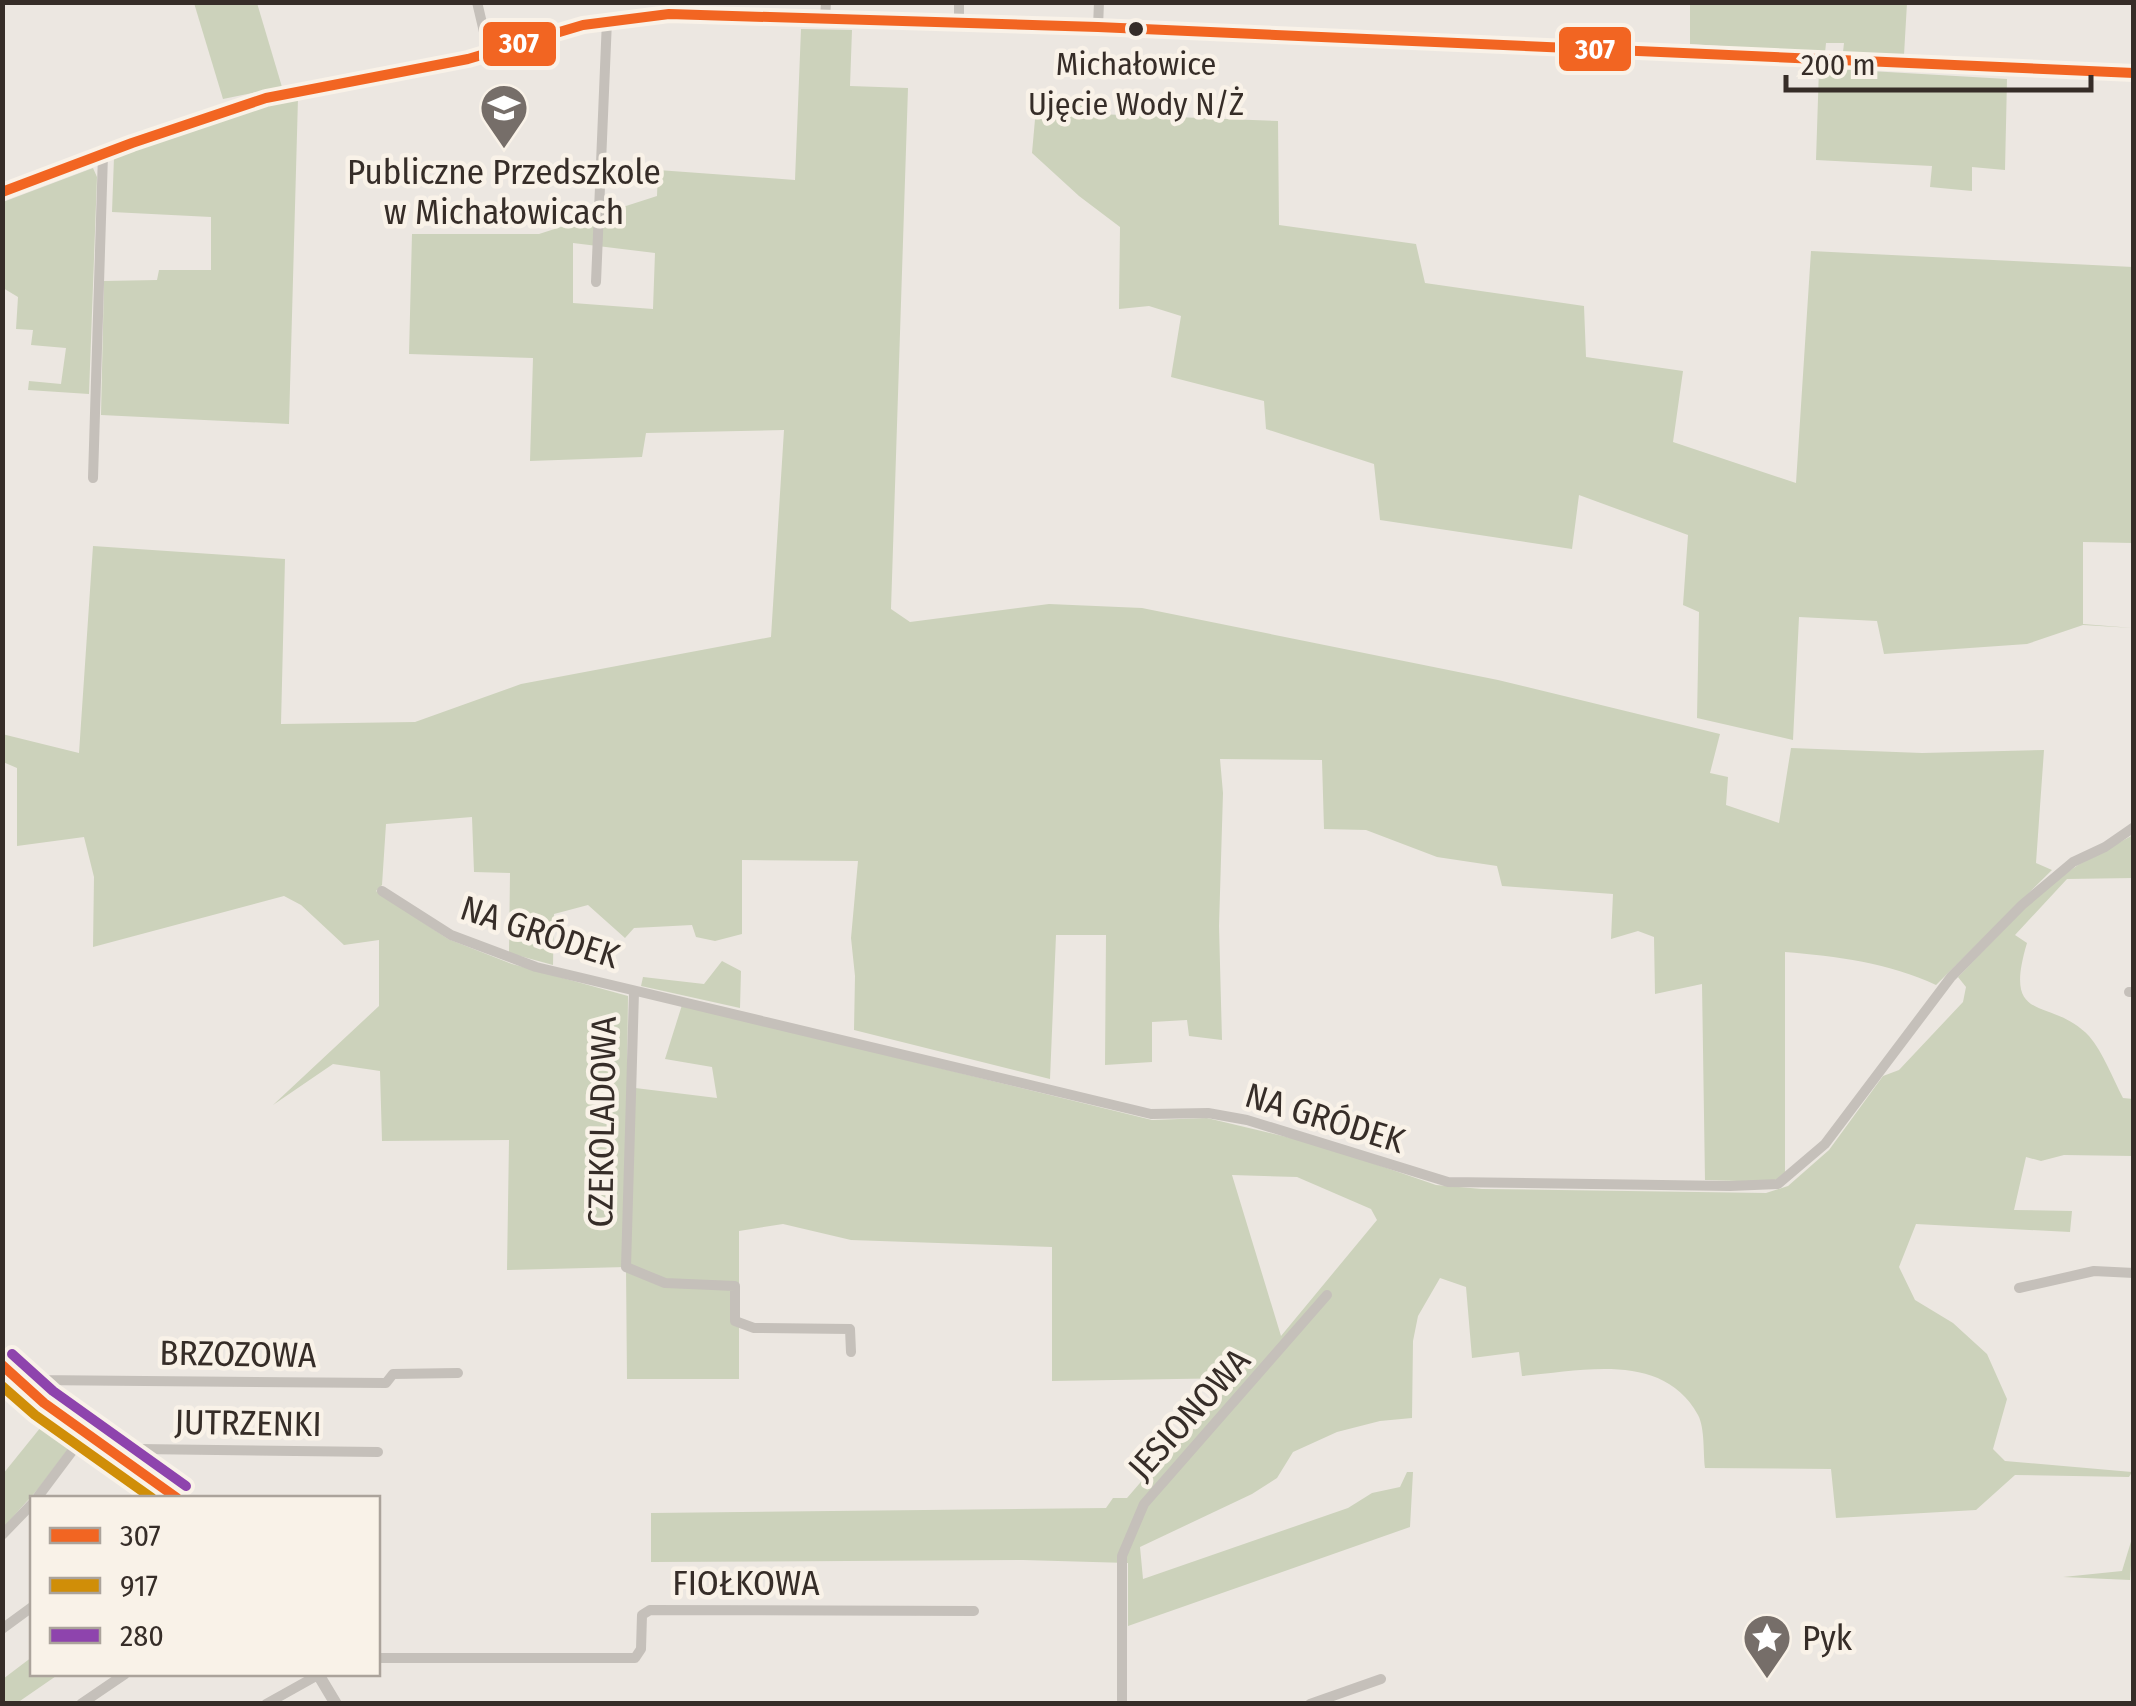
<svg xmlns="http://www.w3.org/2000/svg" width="2136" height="1706" font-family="'Fira Sans Condensed',sans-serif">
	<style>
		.green { fill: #ccd2bb; fill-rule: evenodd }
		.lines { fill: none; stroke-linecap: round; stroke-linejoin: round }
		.stream { stroke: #9ebcbd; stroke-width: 2.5 }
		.minor { stroke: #c5c0ba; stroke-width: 10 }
		.tertiary { stroke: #c5c0ba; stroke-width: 12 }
		.bus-1-casing { stroke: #f9f2e8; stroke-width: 18 }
		.bus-2-casing { stroke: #f9f2e8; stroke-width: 18 }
		.bus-3-casing { stroke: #f9f2e8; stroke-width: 18 }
		.bus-1 { stroke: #f26522; stroke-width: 10 }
		.bus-2 { stroke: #d08e08; stroke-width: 10 }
		.bus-3 { stroke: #8e44ad; stroke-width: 10 }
		.bus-dot { fill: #362d28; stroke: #f9f2e8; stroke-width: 4 }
		.labels { text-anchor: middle; stroke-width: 9; stroke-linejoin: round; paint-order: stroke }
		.bus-label { font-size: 32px; fill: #362d28; stroke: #f9f2e8 }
		.poi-label { font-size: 35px; fill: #362d28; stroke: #f9f2e8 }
		.street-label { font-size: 35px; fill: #362d28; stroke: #f9f2e8 }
		.line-badge { stroke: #f9f2e8; stroke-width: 4 }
		.badge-label { font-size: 28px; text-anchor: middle; font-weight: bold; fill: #fff }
	</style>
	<rect width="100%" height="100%" fill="#ece7e1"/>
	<g class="green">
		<polygon points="194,3 257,3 282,87 223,99"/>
		<polygon points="1690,3 1907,3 1904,55 1843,52 1844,43 1826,43 1825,53 1690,44"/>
		<path d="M801 29 852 30 850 86 908 88 891 609 910 622 1049 604 1142 608 1498 680 1720 734 1710 773 1728 777 1726 805 1779 823 1791 748 1922 753 2044 750 2036 863 2052 870 1936 985C1890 963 1836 956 1785 952V1176L1769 1182 1705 1180 1702 984 1655 994 1654 937 1638 931 1611 939 1613 894 1502 886 1497 866 1437 857 1366 830 1324 829 1322 760 1220 759 1223 793 1219 926 1222 1040 1189 1036 1187 1020 1152 1022V1062L1105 1065 1106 935H1056L1050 1079 854 1030 855 976 851 938 858 861 742 860V934L715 941 696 937 692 925 634 928 625 938 588 905 554 914 553 965 509 953 510 873 474 872 472 817 386 824 382 885 376 891 448 939 512 964 628 996 627 1087 717 1098 712 1067 665 1059 682 1005 1152 1120 1207 1118 1320 1145 1436 1185 1482 1189 1766 1193 1788 1186 1829 1150 1883 1076 1899 1070 1963 1002 1966 987 1958 977 2043 889 2078 865 2133 835V878L2067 879 2015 935 2027 943C2002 1027 2050 995 2089 1036 2103 1052 2113 1079 2123 1098L2133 1099V1156L2064 1155 2041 1161 2026 1157 2014 1210 2072 1211 2070 1232 1916 1224 1899 1267 1915 1300 1953 1323 1987 1354 2007 1399 1993 1449 2005 1461 2132 1472 2129 1477 2015 1475 1976 1510 1836 1518 1831 1469 1705 1468C1703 1453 1705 1428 1698 1415 1663 1351 1582 1371 1522 1376L1519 1352 1472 1358 1466 1287 1440 1278 1418 1316 1413 1341 1412 1418 1380 1421 1337 1432 1293 1452 1277 1478 1252 1494 1140 1547 1143 1579 1348 1508 1372 1493 1400 1487 1407 1472H1413L1410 1527 1128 1626V1563L1023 1560 651 1562V1513L1106 1508 1113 1498H1127L1171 1447 1239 1378 1052 1381V1247L851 1240 783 1224 739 1231V1379H627L626 1267 507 1270 509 1140 382 1141 380 1071 333 1064 273 1105 379 1006V940L344 945 301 905 284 896 93 947 94 877 84 837 17 846V768L3 762 2 734 79 753 93 546 285 559 281 724 415 722 521 684 771 637 784 430 646 433 642 457 530 461 533 358 409 354 412 234H539L657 196 658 170 795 180ZM573 243 655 253 653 309 573 303ZM1232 1175 1297 1177 1371 1209 1377 1220 1281 1336Z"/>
		<polygon points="1819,68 2007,79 2005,170 1972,167 1972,191 1930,187 1932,166 1816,160"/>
		<polygon points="1037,97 1096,102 1097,114 1278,121 1279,225 1416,244 1425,283 1584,306 1586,357 1683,371 1673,442 1796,483 1811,251 2133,267 2133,543 2083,542 2083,624 2133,628 2083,625 2027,644 1884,654 1877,621 1799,617 1793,740 1697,718 1699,612 1683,605 1688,535 1579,495 1572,549 1380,520 1374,464 1266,429 1264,401 1171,377 1181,316 1149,306 1119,309 1120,227 1079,196 1032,153"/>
		<polygon points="298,98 289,424 101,415 104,281 157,280 159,270 211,270 211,217 112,212 114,157 244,111"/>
		<polygon points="93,168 97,177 89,394 28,390 29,381 61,384 66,348 31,345 33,330 16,329 18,297 3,288 3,202"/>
		<polygon points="722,961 741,971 740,1008 641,986 643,977 704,984"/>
		<polygon points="49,1417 77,1437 38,1489 3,1528 3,1474"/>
		<polygon points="2133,1535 2130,1580 2063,1577 2122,1571"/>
		<polygon points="32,1657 32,1674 59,1674 17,1703 3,1703 3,1679"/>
	</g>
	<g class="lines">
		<g class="stream">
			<polyline points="2,1350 21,1370"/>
			<polyline points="40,1388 121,1448"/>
			<polyline points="135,1458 187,1498"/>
		</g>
		<g class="minor">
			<polyline points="477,2 489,53"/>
			<polyline points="825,18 826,2"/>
			<polyline points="959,22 959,2"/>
			<polyline points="1098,27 1099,2"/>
			<polyline points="2,192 132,143 266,98 468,59 583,25 669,14 1098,27 2134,73"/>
			<polyline points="596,282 607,20"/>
			<polyline points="93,478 103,154"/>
			<polyline points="382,891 451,935 536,967 1151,1114 1208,1113 1247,1120 1448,1182 1730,1186 1778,1184 1825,1144 1951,977 2022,905 2073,862 2105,847 2134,827"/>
			<polyline points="634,992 626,1267 665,1283 735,1286 735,1321 754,1328 850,1329 851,1352"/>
			<polyline points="2129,992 2134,992"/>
			<polyline points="2019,1288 2094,1271 2134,1273"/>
			<polyline points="15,1377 33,1380 386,1383 393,1374 458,1373"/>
			<polyline points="121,1459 138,1449 378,1452"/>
			<polyline points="37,1498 85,1434"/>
			<polyline points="2,1535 32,1504"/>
			<polyline points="2,1629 32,1607"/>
			<polyline points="378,1658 635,1658 641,1649 642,1615 650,1610 974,1611"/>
			<polyline points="81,1704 125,1674"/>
			<polyline points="266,1704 318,1675"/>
			<polyline points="1122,1704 1122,1556 1144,1504 1327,1295"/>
			<polyline points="1310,1704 1381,1679"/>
		</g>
		<g class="tertiary">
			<polyline points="2,1365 44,1403 177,1498"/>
			<polyline points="318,1674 336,1704"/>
		</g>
		<g class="bus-1-casing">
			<g id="bus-1">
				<polyline points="2,192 132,143 266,98 468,59 583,25 669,14 1098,27 2134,73"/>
				<polyline points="2,1365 44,1403 177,1498"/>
			</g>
		</g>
		<g class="bus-2-casing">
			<polyline id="bus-2" points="2,1386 35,1415 152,1498"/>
		</g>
		<g class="bus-3-casing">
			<polyline id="bus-3" points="12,1354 53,1391 186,1486"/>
		</g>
		<use href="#bus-1" class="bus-1"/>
		<use href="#bus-2" class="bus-2"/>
		<use href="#bus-3" class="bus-3"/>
	</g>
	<defs>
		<g id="school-pin" transform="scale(2.5)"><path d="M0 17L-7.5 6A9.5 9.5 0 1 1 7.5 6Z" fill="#766e69" stroke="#f9f2e8"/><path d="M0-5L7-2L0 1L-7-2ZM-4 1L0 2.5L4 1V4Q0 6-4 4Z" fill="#fff"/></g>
		<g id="sight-pin" transform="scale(2.5)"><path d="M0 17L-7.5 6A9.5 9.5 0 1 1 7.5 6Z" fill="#766e69" stroke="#f9f2e8"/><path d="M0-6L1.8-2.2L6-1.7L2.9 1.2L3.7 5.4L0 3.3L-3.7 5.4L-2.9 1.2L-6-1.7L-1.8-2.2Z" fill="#fff"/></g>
	</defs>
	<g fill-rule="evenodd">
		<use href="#school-pin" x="504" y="108"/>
		<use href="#sight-pin" x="1767" y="1638"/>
	</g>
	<circle class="bus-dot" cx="1136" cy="29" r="9"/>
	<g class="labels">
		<g class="bus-label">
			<text x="1136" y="75">Michałowice<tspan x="1136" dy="40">Ujęcie Wody N/Ż</tspan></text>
		</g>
		<g class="poi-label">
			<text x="504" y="184">Publiczne Przedszkole<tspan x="504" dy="40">w Michałowicach</tspan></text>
			<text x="1802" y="1650" text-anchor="start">Pyk</text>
		</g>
		<g class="street-label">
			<text transform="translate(540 932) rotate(18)" y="12">NA GRÓDEK</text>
			<text transform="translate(1325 1118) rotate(17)" y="12">NA GRÓDEK</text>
			<text transform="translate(602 1122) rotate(-89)" y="12">CZEKOLADOWA</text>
			<text transform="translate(238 1354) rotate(1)" y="12">BRZOZOWA</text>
			<text transform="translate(1189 1414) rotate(-48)" y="12">JESIONOWA</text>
			<text transform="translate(248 1423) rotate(1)" y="12">JUTRZENKI</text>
			<text x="746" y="1595">FIOŁKOWA</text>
		</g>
	</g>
	<g class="line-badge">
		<rect x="481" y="20" width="77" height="48" rx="10" fill="#f26522"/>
		<rect x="1557" y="25" width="76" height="48" rx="10" fill="#f26522"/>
	</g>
	<g class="badge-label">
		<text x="519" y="53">307</text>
		<text x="1595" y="59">307</text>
	</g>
	<rect width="2136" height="1706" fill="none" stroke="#362d28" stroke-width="10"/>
	<rect x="30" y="1496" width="350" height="180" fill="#f9f2e8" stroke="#aba39b" stroke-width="2.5"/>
	<rect x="50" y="1528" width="50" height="15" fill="#f26522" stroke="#aba39b" stroke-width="2.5"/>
	<text x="120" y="1546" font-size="30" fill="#362d28">307</text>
	<rect x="50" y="1578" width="50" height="15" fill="#d08e08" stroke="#aba39b" stroke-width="2.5"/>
	<text x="120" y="1596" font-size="30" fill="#362d28">917</text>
	<rect x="50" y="1628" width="50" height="15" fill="#8e44ad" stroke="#aba39b" stroke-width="2.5"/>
	<text x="120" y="1646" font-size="30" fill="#362d28">280</text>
	<path d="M1786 75v15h305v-15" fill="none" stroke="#362d28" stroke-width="5"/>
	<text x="1801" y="75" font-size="30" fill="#362d28" stroke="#f9f2e8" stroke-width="8" paint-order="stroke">200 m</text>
</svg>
